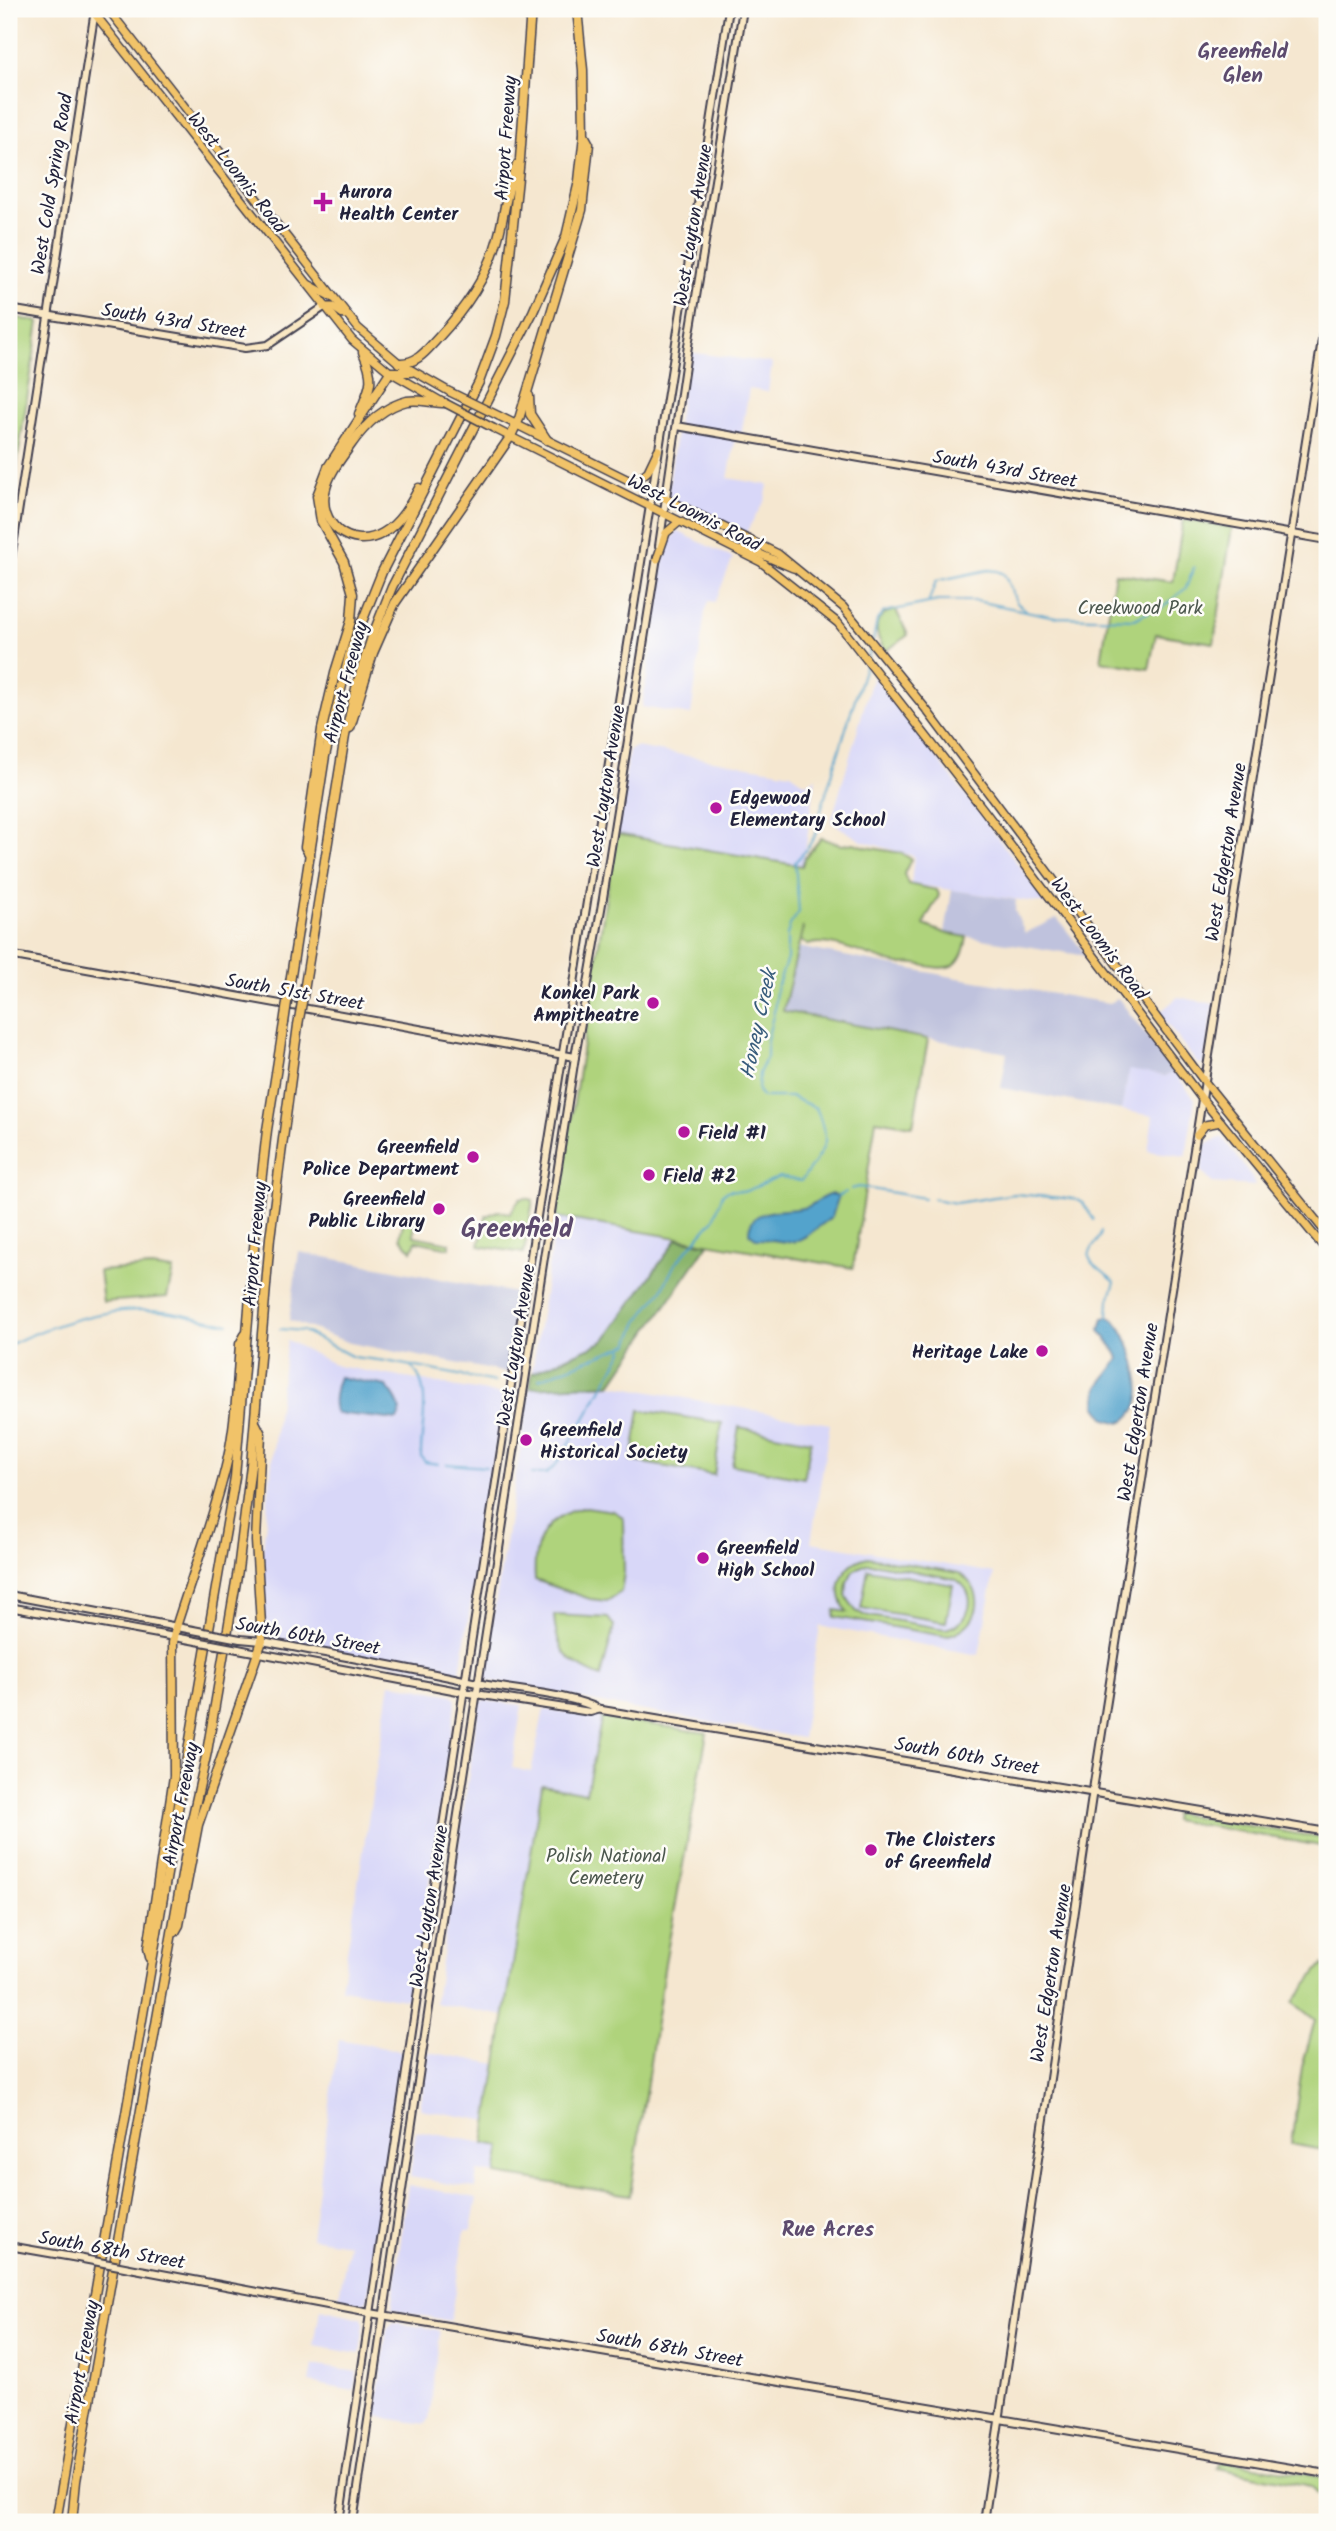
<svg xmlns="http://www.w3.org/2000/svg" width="1336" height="2531" font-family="Kalam,sans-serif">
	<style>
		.built { fill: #d8d7f8 }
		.industrial { fill: #bfc2dd }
		.green { fill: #afd37c; stroke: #687a5c; stroke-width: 2; fill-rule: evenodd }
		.forest { fill: #8bb56c; stroke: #566c54; stroke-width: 2 }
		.water { fill: #52a3cc; stroke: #3a6284; stroke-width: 2 }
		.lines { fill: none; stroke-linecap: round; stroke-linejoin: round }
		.stream { stroke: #52a3cc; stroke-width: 2 }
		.secondary-casing { stroke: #424051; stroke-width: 10 }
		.primary-casing { stroke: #424051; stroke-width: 10 }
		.highway-casing { stroke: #424051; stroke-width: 11 }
		.secondary { stroke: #f9e7c3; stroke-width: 6 }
		.primary { stroke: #f1c369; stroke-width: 7 }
		.highway { stroke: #f1c369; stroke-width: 8 }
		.secondary-bridge-casing { stroke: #424051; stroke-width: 10; stroke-linecap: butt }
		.primary-bridge-casing { stroke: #424051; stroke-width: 10; stroke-linecap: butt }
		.highway-bridge-casing { stroke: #424051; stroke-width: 11; stroke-linecap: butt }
		.secondary-bridge { stroke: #f9e7c3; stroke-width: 6 }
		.primary-bridge { stroke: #f1c369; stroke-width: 7 }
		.highway-bridge { stroke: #f1c369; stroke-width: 8 }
		.poi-dot { fill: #b5179e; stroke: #fdfcf7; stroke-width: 2.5 }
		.labels { text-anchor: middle; stroke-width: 5; stroke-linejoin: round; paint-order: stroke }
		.street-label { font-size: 19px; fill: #22223b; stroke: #fdfcf7 }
		.poi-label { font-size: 19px; font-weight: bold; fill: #22223b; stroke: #fdfcf7; text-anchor: start }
		.park-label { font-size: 19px; fill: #4c574e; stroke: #fdfcf7 }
		.neighbourhood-label { font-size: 21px; font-weight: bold; fill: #5d4b6e; stroke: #fdfcf7 }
		.water-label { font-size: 21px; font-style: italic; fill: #385c7c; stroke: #fdfcf7 }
		.district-label { font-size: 26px; font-weight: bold; fill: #5d4b6e; stroke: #fdfcf7 }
	</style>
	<rect width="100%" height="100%" fill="#fdfcf7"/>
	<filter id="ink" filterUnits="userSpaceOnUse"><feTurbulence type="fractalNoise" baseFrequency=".0143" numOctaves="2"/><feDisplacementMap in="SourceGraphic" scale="14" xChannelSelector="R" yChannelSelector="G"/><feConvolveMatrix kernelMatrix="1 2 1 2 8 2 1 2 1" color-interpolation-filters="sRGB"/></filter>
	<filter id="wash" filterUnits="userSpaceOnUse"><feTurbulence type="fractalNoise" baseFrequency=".00686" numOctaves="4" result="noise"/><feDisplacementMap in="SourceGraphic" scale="28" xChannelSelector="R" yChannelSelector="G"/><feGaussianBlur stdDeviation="1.57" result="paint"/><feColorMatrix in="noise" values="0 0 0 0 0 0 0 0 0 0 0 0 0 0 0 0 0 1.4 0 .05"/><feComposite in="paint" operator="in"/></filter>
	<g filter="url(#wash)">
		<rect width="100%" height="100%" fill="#f5e7d0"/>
		<g class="built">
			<polygon points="687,352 772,363 768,392 749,389 741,437 736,436 728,478 768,485 765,500 745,534 667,499"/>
			<polygon points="677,531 733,558 715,602 709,601 705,612 691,715 642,707 661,593 660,581 665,549"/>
			<polygon points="873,676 896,704 1048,904 911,884 914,856 862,841 831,822"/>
			<polygon points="635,747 791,773 805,783 812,781 816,777 803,866 617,834 629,750"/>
			<polygon points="1178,997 1214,1004 1205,1060 1202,1065 1197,1063 1159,1013"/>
			<polygon points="1129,1069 1165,1076 1174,1072 1195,1099 1186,1156 1148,1151 1153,1116 1121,1110"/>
			<polygon points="1222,1137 1252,1177 1255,1186 1212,1183 1201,1171 1205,1145"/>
			<polygon points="556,1217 677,1239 604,1341 532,1373"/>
			<polygon points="287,1340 337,1366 504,1395 460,1672 452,1674 273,1640 263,1623 261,1569 275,1432"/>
			<polygon points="601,1383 830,1424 811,1542 994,1573 979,1655 820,1626 802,1738 622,1707 487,1680 484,1674 530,1388"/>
			<polygon points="390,1683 453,1695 456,1700 412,2000 341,1989"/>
			<polygon points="484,1700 522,1705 512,1768 531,1772 544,1709 602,1717 586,1793 542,1786 505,2016 435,2003 478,1711 481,1702"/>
			<polygon points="339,2039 405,2052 368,2299 363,2304 338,2300 349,2244 311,2238"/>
			<polygon points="428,2052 497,2064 489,2121 420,2109"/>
			<polygon points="416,2131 502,2146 496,2174 477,2171 475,2188 410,2177"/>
			<polygon points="408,2185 477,2198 471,2230 465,2230 450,2321 399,2311 392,2308"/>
			<polygon points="320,2309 362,2318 364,2324 360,2354 314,2346"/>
			<polygon points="393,2322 438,2330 440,2334 429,2419 426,2424 391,2419 375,2414 387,2329"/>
			<polygon points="313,2365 357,2372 354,2391 310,2383"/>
		</g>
		<g class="industrial">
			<polygon points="952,890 1016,900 1015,911 1025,933 1057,918 1087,956 945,933"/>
			<polygon points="798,947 958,978 1109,1003 1118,998 1174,1072 1165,1076 1129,1070 1121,1110 1001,1088 1007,1053 782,1011"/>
			<polygon points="299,1252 520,1294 508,1373 350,1343 289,1320"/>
		</g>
		<g class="green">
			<polygon points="9,316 39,322 9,515"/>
			<polygon points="1183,520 1232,527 1214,643 1156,634 1149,669 1101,661 1115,573 1173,582"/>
			<path d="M896 610 908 635 886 651C874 635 870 615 896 610Z"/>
			<path d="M616 834 802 866 804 859 821 838 842 845 854 843 866 847 901 853 911 859 904 874 908 884 937 890 939 895C936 904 924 918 924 925L945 933 967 937C961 973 947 970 916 964 910 963 905 964 899 964 877 961 830 936 808 945L801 941 803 927 783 1011 928 1039 913 1126 876 1120 853 1268 556 1217Z"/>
			<polygon points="525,1198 533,1200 524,1253 479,1246 486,1216 498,1211 510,1213 520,1199"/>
			<polygon points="404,1218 414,1219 414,1236 450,1243 450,1248 416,1241 412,1251 400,1237"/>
			<polygon points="151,1267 173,1270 167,1297 103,1302 99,1271"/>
			<polygon points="640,1410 722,1423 714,1475 632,1461"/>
			<polygon points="739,1427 811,1441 804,1478 732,1465"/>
			<path d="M586 1507 613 1511 623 1517 624 1573 621 1592 607 1601 590 1599 535 1580C532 1540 546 1515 586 1507Z"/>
			<path d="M868 1557 959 1573C990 1593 979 1629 945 1636L834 1617 835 1610 847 1612C832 1590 841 1563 868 1557ZM866 1564H877L955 1579C980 1593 971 1624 945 1629L864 1615 856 1611 846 1596 847 1582 853 1571Z"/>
			<polygon points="868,1569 953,1585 946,1622 861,1608"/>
			<path d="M554 1615 608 1618 614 1626 601 1677C568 1664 556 1651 554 1615Z"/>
			<polygon points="602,1717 707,1733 665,1963 630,2195 496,2174 501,2146 484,2143 542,1785 586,1793"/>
			<polygon points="1174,1813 1327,1839 1327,1847 1173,1820"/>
			<polygon points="1323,1964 1327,1968 1327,2151 1291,2144 1302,2067 1315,2020 1293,2002"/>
			<polygon points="1226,2461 1327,2478 1327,2502 1311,2486 1217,2468 1220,2463"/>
		</g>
		<polygon class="forest" points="677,1239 708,1244 611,1384 530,1388 532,1373 604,1341"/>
		<g class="water">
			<path d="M832 1194 838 1196V1198L832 1217C823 1223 802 1242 792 1242 780 1242 769 1239 757 1239L749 1233C749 1204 790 1213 807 1207 816 1203 822 1196 832 1194Z"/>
			<path d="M1108 1317C1126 1322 1140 1373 1140 1391 1139 1406 1133 1417 1120 1423L1106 1419 1096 1405 1098 1387 1119 1359C1117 1348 1105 1340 1100 1330L1103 1318Z"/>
			<path d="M339 1377 386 1386C394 1395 405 1409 397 1420L336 1413C331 1404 335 1386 339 1377Z"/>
		</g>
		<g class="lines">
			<g class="stream">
				<polyline points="929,601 936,581 988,570 997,571 1004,574 1017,603 1026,610"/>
				<polyline points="873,641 877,620 884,612 938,601 976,601 1056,617 1135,619 1152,610 1162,608 1186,588 1194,567"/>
				<polyline points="868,658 871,646"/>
				<polyline points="851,1189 859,1187 924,1198"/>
				<polyline points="838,1196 846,1192"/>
				<polyline points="933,1199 956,1203 1014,1194 1075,1199 1082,1202 1094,1220"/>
				<path d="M1101 1231C1101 1241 1090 1246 1089 1257L1092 1263 1115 1282 1109 1300 1108 1317"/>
				<polyline points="280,1329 303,1331 353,1357 386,1361 495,1382"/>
				<path d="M9 1345C59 1321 114 1304 171 1312 191 1315 209 1321 229 1324"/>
				<path d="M413 1368C433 1391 420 1430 421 1457L425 1462 438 1464"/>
				<path d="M539 1379 629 1344 638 1322 662 1290 675 1264 714 1219 723 1193 730 1190 746 1191 780 1177 801 1181C807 1173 825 1149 825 1141 826 1135 819 1114 816 1108L791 1097H763L758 1091 759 1073 767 1057V1040L774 1012 776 990 787 959V935L790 925 799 912 795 862 807 849 817 832 821 810 866 663"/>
				<polyline points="447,1464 486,1467"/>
				<polyline points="532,1474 546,1474 555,1466 583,1422 623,1351 622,1347"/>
			</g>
		</g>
	</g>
	<g filter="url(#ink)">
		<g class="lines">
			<g class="secondary-casing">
				<g id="secondary">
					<polyline points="9,309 245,348 268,345 324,307"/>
					<polyline points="677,426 1327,540"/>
					<polyline points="659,546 687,352 743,9"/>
					<polyline points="9,572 95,10"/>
					<polyline points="9,955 575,1057"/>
					<polyline points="9,1595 193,1630"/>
					<polyline points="9,1607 191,1640"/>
					<path d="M240 1639 262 1641C333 1655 406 1667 477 1683 519 1692 563 1692 602 1710L1327 1832"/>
					<polyline points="238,1649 463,1692 590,1712 601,1709"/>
					<polyline points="9,2246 78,2258"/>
					<polyline points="135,2269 370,2313 1327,2474"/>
					<polyline points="339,2522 435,1877 540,1197 729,9"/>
					<polyline points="353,2522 448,1879 575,1057 603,898 657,557"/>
					<polyline points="984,2522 1094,1783 1327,308"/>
				</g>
			</g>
			<g class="primary-casing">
				<g id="primary">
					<polyline points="91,9 352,340 390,372 444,403"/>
					<polyline points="108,9 358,328 399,363 450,392"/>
					<polyline points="310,285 333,298"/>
					<polyline points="324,307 333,307 344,315"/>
					<polyline points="499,416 778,554 843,607 925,708 1204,1081 1327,1234"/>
					<polyline points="493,428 761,562 838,623 983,809 1202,1099 1327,1251"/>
					<polyline points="634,483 648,471 658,450"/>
					<polyline points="739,551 748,549 793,568"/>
					<polyline points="657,559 666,533 679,522"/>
					<polyline points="1197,1135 1205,1125 1221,1122"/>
				</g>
			</g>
			<g class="highway-casing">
				<g id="highway">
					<path d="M399 363C417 364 426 351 438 338 465 309 488 277 498 238 505 213 506 188 517 165"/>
					<polyline points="529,396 530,414 547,440"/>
					<path d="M359 414C370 387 376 381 363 352"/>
					<path d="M419 488C410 505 400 523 383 533 351 552 316 523 326 488 330 472 341 459 350 446 364 426 382 407 407 401 420 399 432 403 445 403"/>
					<polyline points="350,728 373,653 395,603 511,436 519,419 582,210 589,144 584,135"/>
					<polyline points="310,855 305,847 322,729 336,669 351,621 353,594 344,562 321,521 317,496 328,467 390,372 411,372"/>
					<polyline points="289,989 325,756 350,652 382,572 479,382 496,336 505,301 520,159 531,9"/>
					<polyline points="304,991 345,736 357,684 372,637 392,587 533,312 566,237 579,181 584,135 583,70 577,9"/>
					<polyline points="175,1932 179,1925 198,1825 262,1641 256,1541 261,1434 256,1424"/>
					<path d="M150 1957 148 1948 174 1776 173 1643 176 1627C193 1573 214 1518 227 1462 236 1424 237 1384 240 1344L245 1335"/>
					<polyline points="56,2522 235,1477 255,1236 267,1130 284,1023"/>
					<polyline points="72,2522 76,2481 191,1824 207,1752 238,1570 251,1465 270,1238 298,1025"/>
				</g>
			</g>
			<use href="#secondary" class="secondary"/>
			<use href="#primary" class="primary"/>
			<use href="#highway" class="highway"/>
			<g class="secondary-bridge-casing">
				<g id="secondary-bridge">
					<polyline points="193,1630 240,1639"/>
					<polyline points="191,1640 238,1649"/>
					<polyline points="78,2258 135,2269"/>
				</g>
			</g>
			<g class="primary-bridge-casing">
				<g id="primary-bridge">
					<polyline points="450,392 499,416"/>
					<polyline points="445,403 493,428"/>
				</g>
			</g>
			<g class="highway-bridge-casing">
				<g id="highway-bridge">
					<polyline points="284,1023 289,989"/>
					<polyline points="298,1025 304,991"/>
				</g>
			</g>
			<use href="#secondary-bridge" class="secondary-bridge"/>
			<use href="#primary-bridge" class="primary-bridge"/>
			<use href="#highway-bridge" class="highway-bridge"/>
		</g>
	</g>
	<g class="poi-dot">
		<path d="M319.5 191.5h7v7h7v7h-7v7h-7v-7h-7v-7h7z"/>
		<circle cx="716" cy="808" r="7"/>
		<circle cx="653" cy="1003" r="7"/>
		<circle cx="684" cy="1132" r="7"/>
		<circle cx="473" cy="1157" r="7"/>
		<circle cx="649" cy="1175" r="7"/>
		<circle cx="439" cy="1209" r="7"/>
		<circle cx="1042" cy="1351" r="7"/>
		<circle cx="526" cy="1440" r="7"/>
		<circle cx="703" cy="1558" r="7"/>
		<circle cx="871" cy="1850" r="7"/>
	</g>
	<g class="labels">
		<g class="street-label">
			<text transform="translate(505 138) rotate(-86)" y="7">Airport Freeway</text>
			<text transform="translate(238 172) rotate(52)" y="7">West Loomis Road</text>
			<text transform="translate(51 184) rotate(-81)" y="7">West Cold Spring Road</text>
			<text transform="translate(692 225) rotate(-81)" y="7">West Layton Avenue</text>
			<text transform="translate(174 320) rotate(9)" y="7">South 43rd Street</text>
			<text transform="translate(1005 468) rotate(10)" y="7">South 43rd Street</text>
			<text transform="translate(695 512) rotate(27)" y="7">West Loomis Road</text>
			<text transform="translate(345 682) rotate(-75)" y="7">Airport Freeway</text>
			<text transform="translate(605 786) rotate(-81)" y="7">West Layton Avenue</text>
			<text transform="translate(1225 852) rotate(-81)" y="7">West Edgerton Avenue</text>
			<text transform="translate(1100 938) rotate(53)" y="7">West Loomis Road</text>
			<text transform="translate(295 991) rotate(10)" y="7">South 51st Street</text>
			<text transform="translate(254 1244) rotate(-85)" y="7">Airport Freeway</text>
			<text transform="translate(515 1345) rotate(-81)" y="7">West Layton Avenue</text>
			<text transform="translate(1137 1412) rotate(-81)" y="7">West Edgerton Avenue</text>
			<text transform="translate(308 1635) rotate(10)" y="7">South 60th Street</text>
			<text transform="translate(967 1755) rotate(10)" y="7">South 60th Street</text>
			<text transform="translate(180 1804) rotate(-79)" y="7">Airport Freeway</text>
			<text transform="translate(428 1906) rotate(-81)" y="7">West Layton Avenue</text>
			<text transform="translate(1050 1973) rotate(-81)" y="7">West Edgerton Avenue</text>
			<text transform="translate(112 2249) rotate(10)" y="7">South 68th Street</text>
			<text transform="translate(670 2347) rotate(10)" y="7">South 68th Street</text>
			<text transform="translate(81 2362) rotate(-80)" y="7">Airport Freeway</text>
		</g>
		<g class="poi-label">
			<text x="339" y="198">Aurora<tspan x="339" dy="22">Health Center</tspan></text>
			<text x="730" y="804">Edgewood<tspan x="730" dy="22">Elementary School</tspan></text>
			<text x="639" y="999" text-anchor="end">Konkel Park<tspan x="639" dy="22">Ampitheatre</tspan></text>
			<text x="698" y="1139">Field #1</text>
			<text x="459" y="1153" text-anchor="end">Greenfield<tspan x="459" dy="22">Police Department</tspan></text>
			<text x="663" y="1182">Field #2</text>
			<text x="425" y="1205" text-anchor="end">Greenfield<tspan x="425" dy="22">Public Library</tspan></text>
			<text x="1028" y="1358" text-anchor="end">Heritage Lake</text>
			<text x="540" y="1436">Greenfield<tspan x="540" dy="22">Historical Society</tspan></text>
			<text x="717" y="1554">Greenfield<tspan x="717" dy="22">High School</tspan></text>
			<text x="885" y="1846">The Cloisters<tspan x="885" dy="22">of Greenfield</tspan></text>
		</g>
		<g class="park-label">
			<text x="1140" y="614">Creekwood Park</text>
			<text x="606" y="1862">Polish National<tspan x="606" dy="22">Cemetery</tspan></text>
		</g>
		<g class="neighbourhood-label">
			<text x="1243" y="58">Greenfield<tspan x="1243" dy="24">Glen</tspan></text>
			<text x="828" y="2236">Rue Acres</text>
		</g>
		<g class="water-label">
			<text transform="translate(758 1024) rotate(-78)" y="7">Honey Creek</text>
		</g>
		<g class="district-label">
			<text x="517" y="1237">Greenfield</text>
		</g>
	</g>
	<rect width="1336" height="2531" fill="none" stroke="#fdfcf7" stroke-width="35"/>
</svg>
